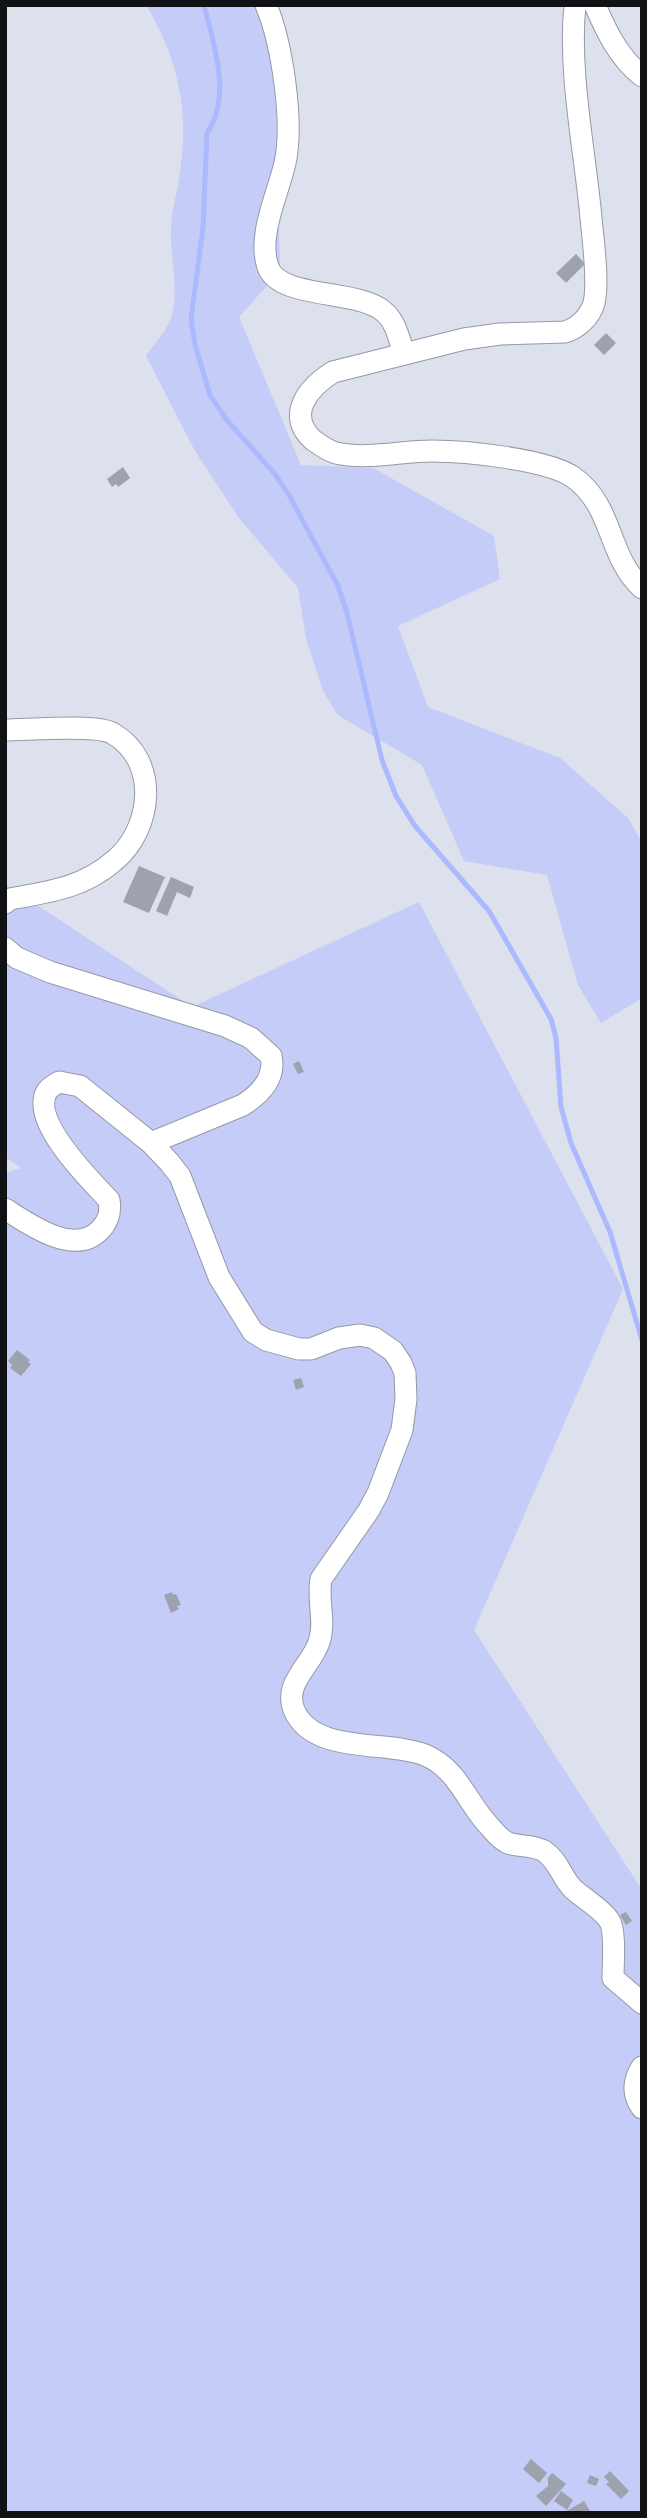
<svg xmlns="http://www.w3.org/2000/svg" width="647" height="2518" font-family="Cabin,sans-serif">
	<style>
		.green { fill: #c4ccf7 }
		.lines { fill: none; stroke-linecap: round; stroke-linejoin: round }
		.stream { stroke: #adb9fe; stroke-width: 5 }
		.building { fill: #9ea1ae }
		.minor-casing { stroke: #9699a5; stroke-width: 23 }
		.minor { stroke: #fff; stroke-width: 21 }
	</style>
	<rect width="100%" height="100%" fill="#dde0ed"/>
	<g class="green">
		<path d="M146 5H263L275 68 280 271 239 317 301 465 373 468 494 536 500 579 398 626 428 707 560 758 628 818 642 842V998L601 1023 578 985 547 875 464 861 422 765 338 715 323 691 306 639 298 588 239 518 195 451 146 356C154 344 169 328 172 315 179 287 170 257 171 228 172 207 179 186 181 164 189 106 176 55 146 5Z"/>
		<polygon points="5,884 192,1007 419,902 623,1289 474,1630 642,1890 642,2513 5,2513 5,1173 21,1168 5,1157"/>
	</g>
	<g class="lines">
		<path class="stream" d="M204 5C214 45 232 97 207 133L203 228 191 319 195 345 210 395 226 419 275 474 290 497 338 586 347 613 382 760 396 796 415 826 489 911 551 1019 556 1038 561 1107 571 1143 610 1232 642 1340"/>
	</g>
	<g class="building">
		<polygon points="576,254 585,264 566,283 556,273"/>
		<polygon points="606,333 616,343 604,355 594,345"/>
		<polygon points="123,467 130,478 118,487 116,484 112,487 107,479"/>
		<polygon points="139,866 165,877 149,913 123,902"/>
		<polygon points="171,877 194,887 190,898 177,892 167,916 156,911"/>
		<polygon points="299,1061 304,1072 298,1074 293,1064"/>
		<polygon points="17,1350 30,1360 28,1362 31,1364 21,1376 10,1368 12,1365 8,1361"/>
		<polygon points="301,1378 304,1387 296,1390 293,1380"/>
		<polygon points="172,1592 173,1595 176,1594 181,1605 177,1606 179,1609 171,1613 164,1595"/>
		<polygon points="626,1912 632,1921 626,1925 620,1915"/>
		<polygon points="531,2459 547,2473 539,2483 523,2469"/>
		<polygon points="610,2471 629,2491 621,2499 606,2484 609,2482 604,2477"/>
		<polygon points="552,2473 566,2484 546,2506 536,2496 548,2486 548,2478"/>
		<polygon points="590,2475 599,2479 596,2486 587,2483"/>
		<polygon points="561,2491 573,2500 567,2510 554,2501"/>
		<polygon points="584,2501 590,2511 564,2513 565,2512"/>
	</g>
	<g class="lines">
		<g class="minor-casing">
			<g id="minor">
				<path d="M266 5C282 43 294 122 285 163 278 194 257 236 268 267 279 299 356 289 383 311 396 321 399 339 404 354"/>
				<path d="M575 5C568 72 585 151 591 218 593 240 599 282 594 303 590 317 578 328 565 332L500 334 464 339 333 372C309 387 285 415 313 440 320 445 328 451 336 453 367 460 401 451 432 451 464 451 547 459 573 477 614 506 607 556 642 588"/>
				<path d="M595 5C606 31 619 58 642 76"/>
				<path d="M5 730C28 730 95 724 112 733 160 760 153 829 114 861 83 888 48 892 10 899L5 903"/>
				<path d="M5 948 17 958 50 972 225 1026 251 1038 271 1056C276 1078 260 1094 243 1105L151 1143"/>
				<path d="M5 1209C29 1224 74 1257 100 1230 109 1221 111 1212 109 1200 90 1180 32 1123 46 1093 49 1087 54 1085 59 1082L80 1086 151 1143 169 1162 180 1176 219 1277 253 1332 266 1340 299 1349H311L339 1338 360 1335 374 1338 393 1351 401 1363 405 1373 406 1399 402 1430 378 1493 369 1510 321 1579C317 1600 326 1622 319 1642 312 1665 283 1683 294 1710 313 1755 388 1740 425 1755 460 1770 467 1805 492 1829 496 1834 502 1840 508 1843 520 1847 533 1845 544 1851 559 1861 561 1877 573 1889 584 1899 601 1908 609 1920 616 1930 613 1965 613 1978L642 2003"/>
				<path d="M642 2067C633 2081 632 2094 642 2108"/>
			</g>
		</g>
		<use href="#minor" class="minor"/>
	</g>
	<rect width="647" height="2518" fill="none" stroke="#111216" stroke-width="14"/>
</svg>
